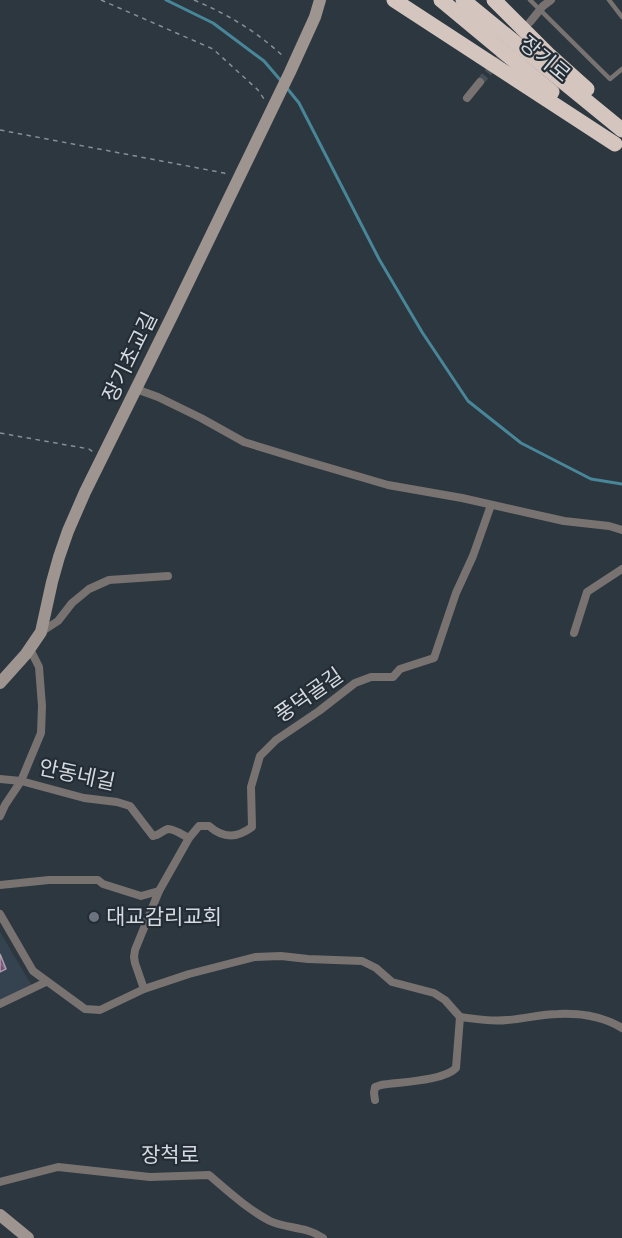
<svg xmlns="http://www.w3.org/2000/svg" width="622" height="1238" font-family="Poppins,'Noto Sans KR',sans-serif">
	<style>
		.built { fill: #34434f }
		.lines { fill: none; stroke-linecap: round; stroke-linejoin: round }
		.stream { stroke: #48869a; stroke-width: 3 }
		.building { fill: url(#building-back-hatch); stroke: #aba0ab; stroke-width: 1.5 }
		.street-tunnel { stroke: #464f57; stroke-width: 8; stroke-dasharray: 8 4; stroke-linecap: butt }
		.path { stroke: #878f96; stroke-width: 1.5; stroke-dasharray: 4.5 4.5; stroke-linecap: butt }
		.lane { stroke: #787270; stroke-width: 4.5 }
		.street { stroke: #787270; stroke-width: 8 }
		.secondary { stroke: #9e9490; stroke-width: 12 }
		.highway { stroke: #d4c5bf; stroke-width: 15 }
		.worship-dot { fill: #6b7280; stroke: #242d35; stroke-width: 2 }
		.labels { text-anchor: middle; stroke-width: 4.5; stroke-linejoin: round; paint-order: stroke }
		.street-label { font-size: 21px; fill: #d4dadf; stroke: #242d35 }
		.poi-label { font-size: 21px; fill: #d4dadf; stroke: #242d35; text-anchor: start }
	</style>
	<defs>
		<pattern id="building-back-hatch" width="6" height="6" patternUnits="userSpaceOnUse" patternTransform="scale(1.5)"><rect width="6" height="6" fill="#784e78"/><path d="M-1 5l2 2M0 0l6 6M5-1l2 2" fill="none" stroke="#8a678b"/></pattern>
	</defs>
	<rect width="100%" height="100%" fill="#2d373f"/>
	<polygon class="built" points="0,932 32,986 0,1001"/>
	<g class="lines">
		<g class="stream">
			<polyline points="166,0 213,23 264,61 282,82"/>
			<polyline points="286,87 299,103 379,259 422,332 468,401 521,443 591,479 622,484"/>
		</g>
	</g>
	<polygon class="building" points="0,954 6,969 0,972"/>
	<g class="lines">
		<polyline class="street-tunnel" points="480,82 526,27"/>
		<g class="path">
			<polyline points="101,0 213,49 258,90 264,99"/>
			<path d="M194 0C229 15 256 31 284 57"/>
			<polyline points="0,130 224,173 228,175"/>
			<polyline points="0,433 89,449 93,452"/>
		</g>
		<g class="lane">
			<polyline points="530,0 610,79 622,69"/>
			<polyline points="609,0 622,17"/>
		</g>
		<g class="street">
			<polyline points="530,22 543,6 551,0"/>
			<polyline points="467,98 480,82"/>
			<polyline points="136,389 158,397 201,418 244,442 306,461 388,485 462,498 564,521 609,526 622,530"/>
			<polyline points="41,632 58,621 72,603 89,589 109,580 168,576"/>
			<polyline points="574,633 587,592 622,569"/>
			<path d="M30 649 39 667 42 706 41 733 21 781 84 798 117 802 130 806 153 836C160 835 163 830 168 829 175 829 184 836 189 838L159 891"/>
			<polyline points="0,779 21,781 5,805 0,816"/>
			<path d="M189 838 199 826H209C224 839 237 838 252 827L251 787 260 756 276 740 319 711 355 683 371 677H393L400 669 434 658 456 593 473 556 491 505"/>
			<polyline points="0,885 49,880 98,880 103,884 141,896 159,891 135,950 134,957 135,963 144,989 100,1010 85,1009 33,971 0,914"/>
			<path d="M144 989 189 974 255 957 281 956 308 959 362 961 376 968 392 982 434 993 445 1000 460 1017 456 1068C444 1081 399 1082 381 1085L375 1087 374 1093 375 1100"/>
			<polyline points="0,1004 46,982"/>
			<path d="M460 1017C476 1019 491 1022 507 1020 524 1019 541 1014 558 1014 580 1013 604 1017 622 1028"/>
			<path d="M0 1182 58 1167 150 1177 209 1175C228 1191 247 1209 270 1221 287 1229 306 1226 323 1238"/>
		</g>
		<g class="secondary">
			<polyline points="0,683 26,654 41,632 52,582 59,557 68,531 85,492 171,318 290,72 315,17 320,0"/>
			<polyline points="0,1215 28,1238"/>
		</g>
		<g class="highway">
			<polyline points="394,0 615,144"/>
			<polyline points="441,0 552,92"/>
			<polyline points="463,0 622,130"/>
			<polyline points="494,0 548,54 587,89"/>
		</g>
	</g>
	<circle class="worship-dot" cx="94" cy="917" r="6"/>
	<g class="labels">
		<g class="street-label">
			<text transform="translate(545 59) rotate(40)" y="7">장기로</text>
			<text transform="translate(130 357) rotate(-64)" y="7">장기초교길</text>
			<text transform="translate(309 695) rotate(-35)" y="7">풍덕골길</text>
			<text transform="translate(77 775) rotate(12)" y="7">안동네길</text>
			<text x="170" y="1162">장척로</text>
		</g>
		<g class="poi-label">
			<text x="106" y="924">대교감리교회</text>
		</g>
	</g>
</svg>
